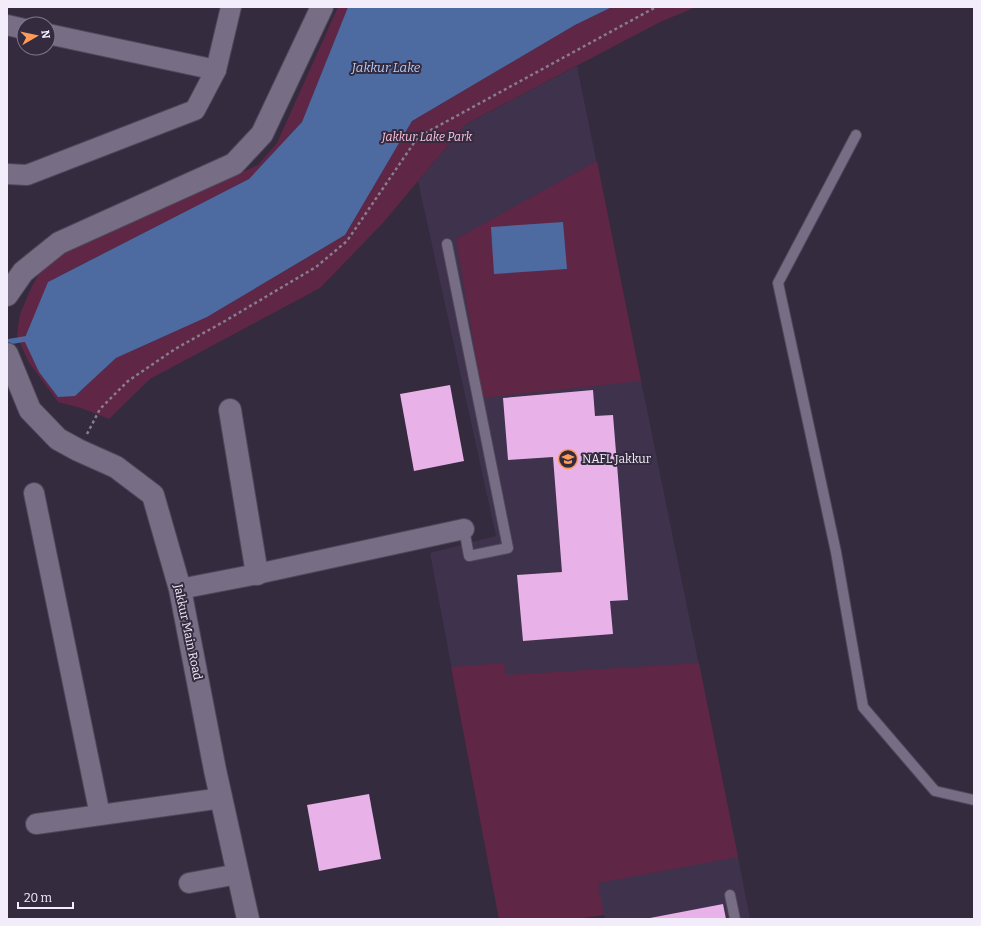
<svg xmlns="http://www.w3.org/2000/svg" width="981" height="926" font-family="Bitter,serif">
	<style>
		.built { fill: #3e324c }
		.green { fill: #602646 }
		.water { fill: #4d6aa1 }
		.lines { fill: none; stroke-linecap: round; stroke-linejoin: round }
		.stream { stroke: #4d6aa1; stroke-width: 5.5 }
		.building { fill: #e8b1e7 }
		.service-casing { stroke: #504759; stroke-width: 12 }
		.minor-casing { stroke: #504759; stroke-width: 22 }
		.tertiary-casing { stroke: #504759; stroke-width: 24 }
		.path { stroke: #867e90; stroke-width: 2.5; stroke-dasharray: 3 3; stroke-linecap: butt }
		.service { stroke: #776d84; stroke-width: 10 }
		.minor { stroke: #776d84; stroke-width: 20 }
		.tertiary { stroke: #776d84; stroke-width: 22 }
		.labels { text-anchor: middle; stroke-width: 4; stroke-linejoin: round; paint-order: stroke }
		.park-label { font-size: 12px; font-style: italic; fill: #fbc1dd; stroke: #342b3f }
		.poi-label { font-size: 12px; fill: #f3edfb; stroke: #342b3f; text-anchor: start }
		.street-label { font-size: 12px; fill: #f3edfb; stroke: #342b3f }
		.water-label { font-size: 13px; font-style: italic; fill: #b1ccfc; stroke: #342b3f }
	</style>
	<rect width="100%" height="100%" fill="#342b3f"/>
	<polygon class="built" points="577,66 738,857 750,919 605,919 604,915 574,919 499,919 430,553 496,536 418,181 466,124"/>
	<g class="green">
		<polygon points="338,7 348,7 302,122 249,179 48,282 75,396 116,358 207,317 345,235 412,121 575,25 612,7 696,7 660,22 466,124 382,224 320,288 150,379 109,419 81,408 58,402 28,361 17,335 20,314 32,286 42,269 69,250 258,165 277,143"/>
		<polygon points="597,161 641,381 483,398 456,239"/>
		<polygon points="504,663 506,675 699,663 738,857 598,883 604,915 574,919 499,919 451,667"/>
	</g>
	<g class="water">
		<polygon points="348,7 612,7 575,25 412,121 345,235 207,317 116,358 75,396 58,397 39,372 24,340 48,282 249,179 302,122"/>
		<polygon points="563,222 567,269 494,274 491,227"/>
	</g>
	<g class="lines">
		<polyline class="stream" points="7,342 31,338"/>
	</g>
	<g class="building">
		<polygon points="450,385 464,461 414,471 400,394"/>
		<polygon points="593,390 595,416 613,415 628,600 610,601 613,634 523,641 517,575 562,572 553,457 508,460 503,398"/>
		<polygon points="369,794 381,859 319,871 307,805"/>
		<polygon points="723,904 726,919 651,919 650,918"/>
	</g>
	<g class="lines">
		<g class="service-casing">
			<g id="service">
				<polyline points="856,135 778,283 836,552 863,707 935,791 974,800"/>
				<polyline points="447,244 508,548 469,556 464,529"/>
				<polyline points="730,895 735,919"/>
			</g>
		</g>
		<g class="minor-casing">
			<g id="minor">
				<polyline points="7,25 24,29"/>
				<polyline points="48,34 216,70"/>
				<polyline points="7,174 27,175 195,110 216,70 231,7"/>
				<polyline points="34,493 100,815"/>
				<polyline points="180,589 257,574 464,529"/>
				<polyline points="36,824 222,798"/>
				<polyline points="189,883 238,874"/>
			</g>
		</g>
		<g class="tertiary-casing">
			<g id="tertiary">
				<polyline points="7,295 23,272 59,243 234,164 262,134 322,7"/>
				<polyline points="7,354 30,410 58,439 78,450 116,467 153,495 180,589 215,770 248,919"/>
				<polyline points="230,410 257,574"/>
			</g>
		</g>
		<polyline class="path" points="87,434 100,409 128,381 175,349 225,321 316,267 347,241 418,137 656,7"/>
		<use href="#service" class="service"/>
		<use href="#minor" class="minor"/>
		<use href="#tertiary" class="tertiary"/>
	</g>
	<defs>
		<g id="school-ring" transform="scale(1)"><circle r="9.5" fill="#342b3f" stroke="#fe9b59" stroke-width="1.5"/><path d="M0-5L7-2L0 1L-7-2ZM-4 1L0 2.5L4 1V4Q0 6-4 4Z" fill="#fe9b59"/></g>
	</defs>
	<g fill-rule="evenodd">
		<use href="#school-ring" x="568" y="459"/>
	</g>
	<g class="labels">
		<g class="park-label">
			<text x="427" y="141">Jakkur Lake Park</text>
		</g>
		<g class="poi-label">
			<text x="582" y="463">NAFL Jakkur</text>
		</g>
		<g class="street-label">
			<text transform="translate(188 632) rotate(78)" y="4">Jakkur Main Road</text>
		</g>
		<g class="water-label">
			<text x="386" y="72">Jakkur Lake</text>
		</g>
	</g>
	<rect width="981" height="926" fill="none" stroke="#f3edfb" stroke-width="16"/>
	<g transform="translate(36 36) rotate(81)"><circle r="19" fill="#342b3f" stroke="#80798a"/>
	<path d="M0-3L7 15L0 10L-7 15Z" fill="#fe9b59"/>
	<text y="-6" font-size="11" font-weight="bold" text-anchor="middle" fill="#f3edfb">N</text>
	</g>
	<path d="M18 902v6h55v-6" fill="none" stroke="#f3edfb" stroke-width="2"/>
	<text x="24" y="902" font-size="12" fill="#f3edfb" stroke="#342b3f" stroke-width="3" paint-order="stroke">20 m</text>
</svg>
